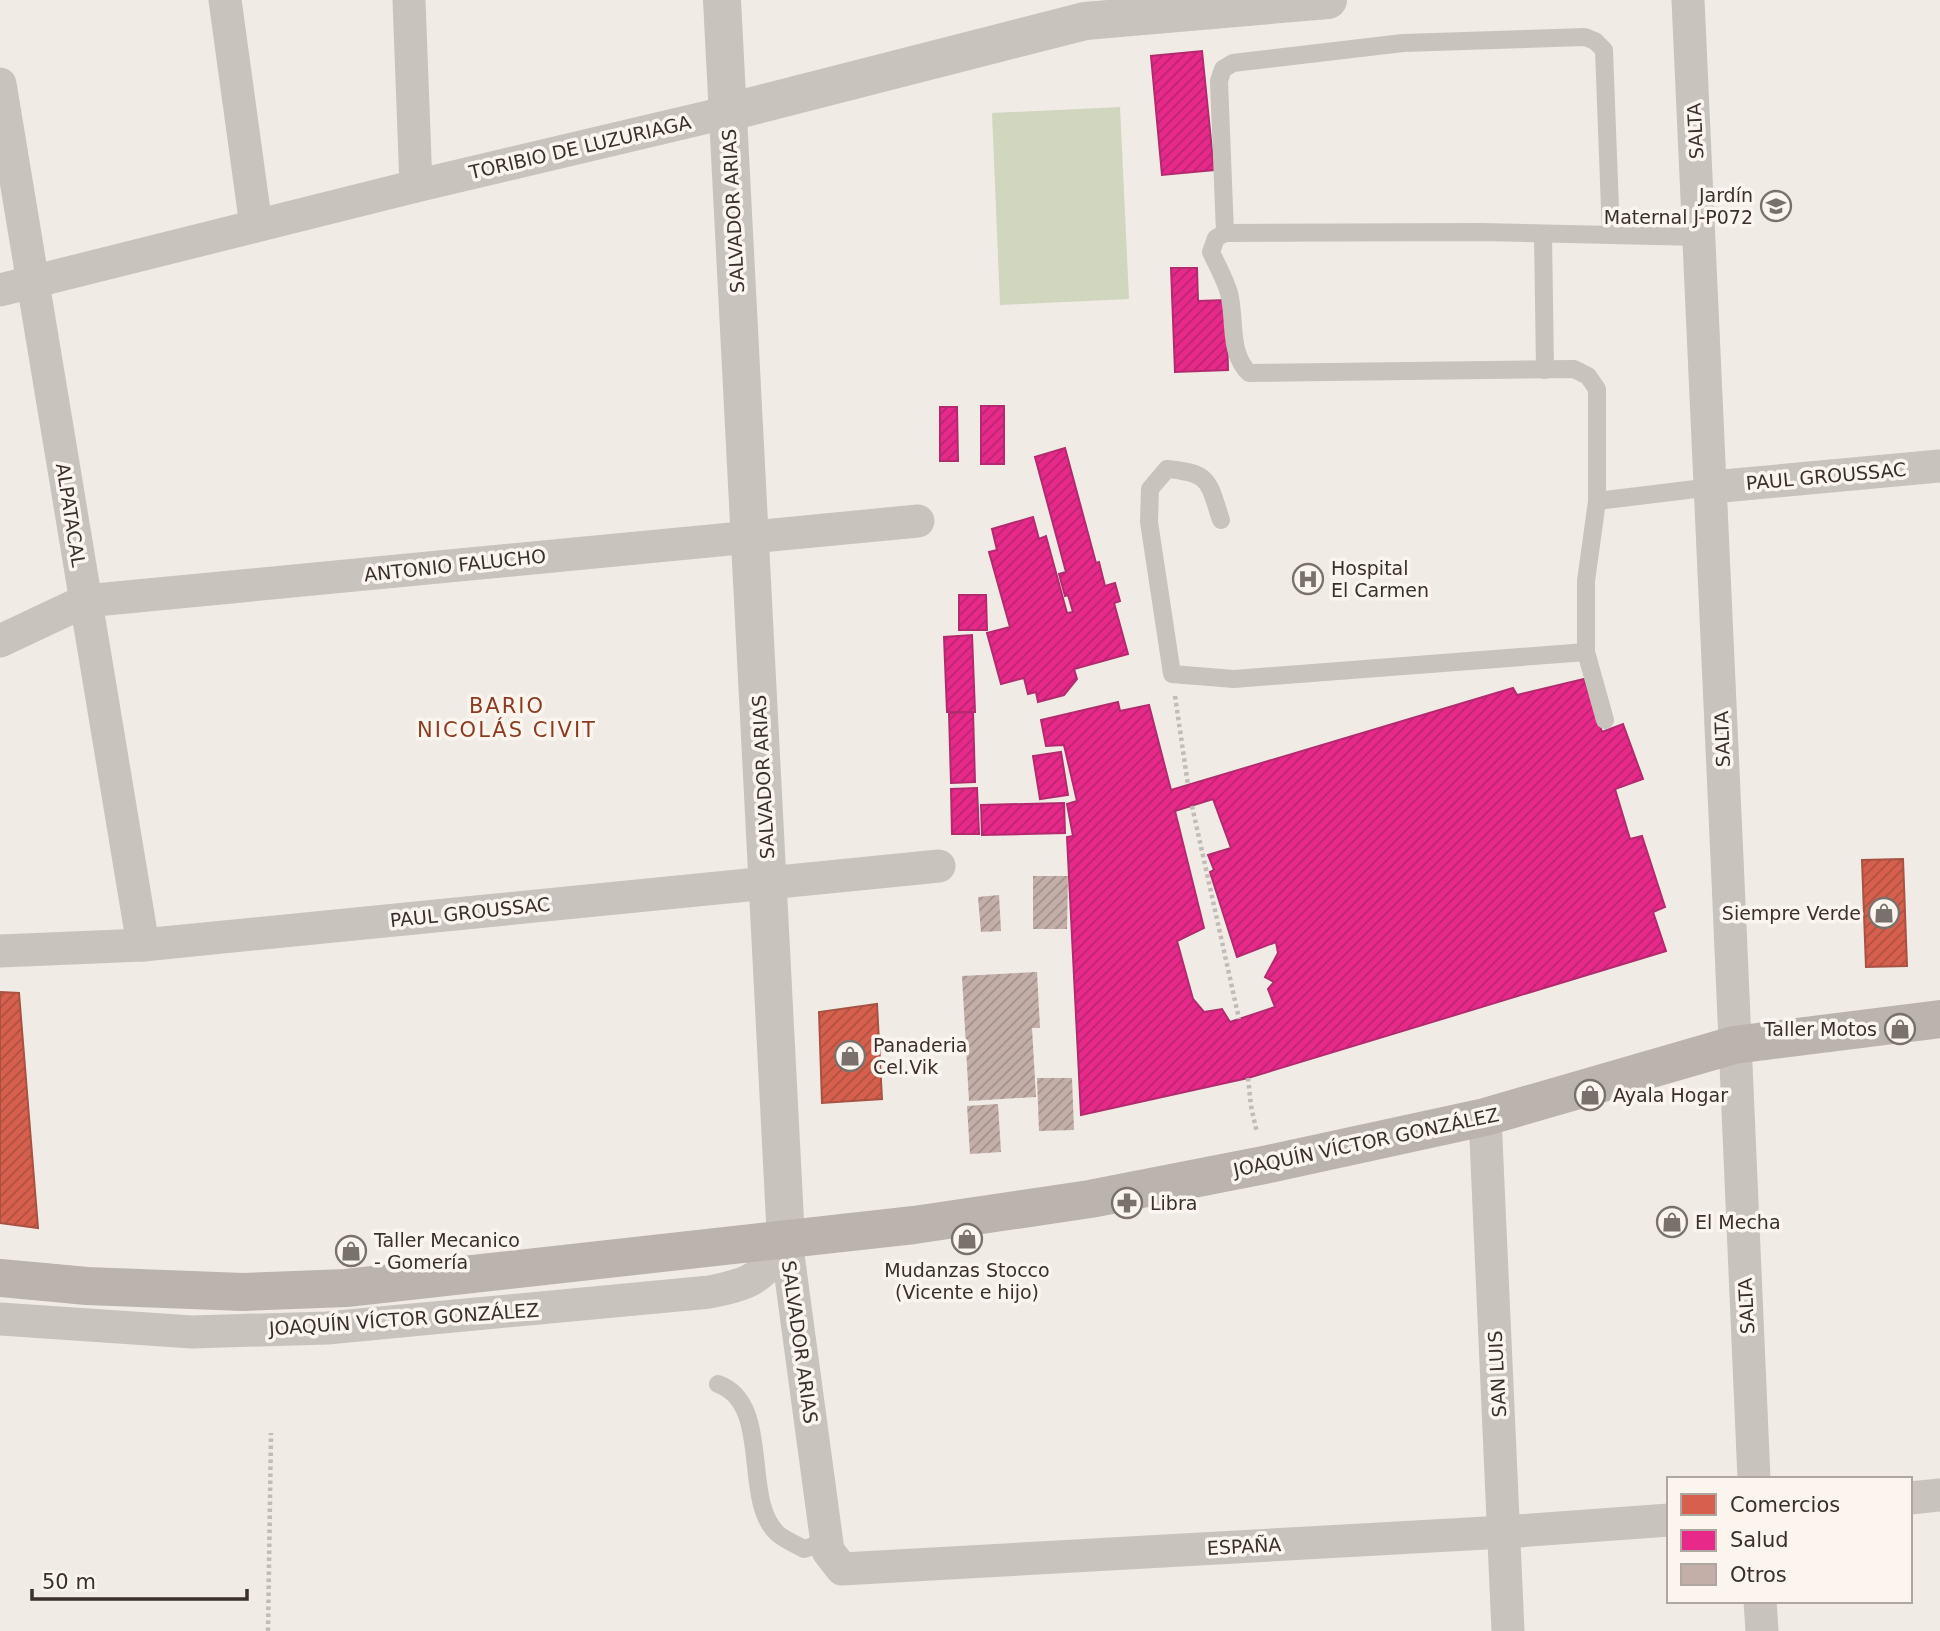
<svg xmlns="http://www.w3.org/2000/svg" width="1940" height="1631" font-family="'DejaVu Sans',sans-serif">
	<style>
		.garden { fill: #d1d6bf }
		.shops { fill: url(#shops-hatch); stroke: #a85243; stroke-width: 2 }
		.health { fill: url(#health-hatch); stroke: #b32b6e; stroke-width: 2; fill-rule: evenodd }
		.building { fill: url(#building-hatch) }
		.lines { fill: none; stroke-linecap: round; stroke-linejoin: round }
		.path { stroke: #c2bbb6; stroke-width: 4.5; stroke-dasharray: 3.5 3.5; stroke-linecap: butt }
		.service { stroke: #c9c3be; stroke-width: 18 }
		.minor { stroke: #c9c3be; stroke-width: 33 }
		.tertiary { stroke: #c9c3be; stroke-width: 38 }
		.secondary { stroke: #bab3ae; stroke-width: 38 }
		.labels { text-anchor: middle; stroke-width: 7; stroke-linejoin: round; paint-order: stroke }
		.street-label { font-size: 19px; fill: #3b302b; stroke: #fbf5ee }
		.poi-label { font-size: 19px; fill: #3b302b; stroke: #fbf5ee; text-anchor: start }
		.neighbourhood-label { font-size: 21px; letter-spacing: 2px; fill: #8c3b22; stroke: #fbf5ee }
	</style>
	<defs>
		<pattern id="shops-hatch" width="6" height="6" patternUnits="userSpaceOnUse" patternTransform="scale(1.75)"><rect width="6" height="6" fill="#d6604d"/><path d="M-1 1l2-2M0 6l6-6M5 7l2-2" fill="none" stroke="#af5040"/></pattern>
		<pattern id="health-hatch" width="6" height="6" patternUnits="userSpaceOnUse" patternTransform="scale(1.75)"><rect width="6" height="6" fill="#e7298a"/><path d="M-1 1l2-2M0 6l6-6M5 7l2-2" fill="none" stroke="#bc2471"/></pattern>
		<pattern id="building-hatch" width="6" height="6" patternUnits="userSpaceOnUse" patternTransform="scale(1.75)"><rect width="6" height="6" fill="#c3afa7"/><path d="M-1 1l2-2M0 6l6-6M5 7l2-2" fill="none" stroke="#a08f88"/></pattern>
	</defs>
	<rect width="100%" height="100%" fill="#f0ebe5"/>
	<polygon class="garden" points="1120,107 1129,299 1000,305 992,113"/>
	<g class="shops">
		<polygon points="1903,859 1907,966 1866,967 1862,860"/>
		<polygon points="0,992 19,993 38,1228 0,1223"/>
		<polygon points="877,1004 882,1099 822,1103 819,1012"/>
	</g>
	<g class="health">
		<polygon points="1202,51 1214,170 1162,175 1151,56"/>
		<polygon points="1171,268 1197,268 1198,301 1226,300 1228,370 1175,372"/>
		<rect x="981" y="406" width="23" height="58"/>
		<polygon points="940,407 957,407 958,461 940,461"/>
		<polygon points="1065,448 1096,563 1099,562 1105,586 1115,583 1120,601 1114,603 1128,654 1074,669 1077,679 1064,695 1038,702 1036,692 1028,694 1024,678 1001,684 987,633 1010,627 989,552 997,550 992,529 1033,517 1039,539 1046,536 1067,613 1073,612 1068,595 1065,596 1059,574 1066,572 1035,457"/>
		<polygon points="959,595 986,595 987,630 959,630"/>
		<polygon points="972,635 975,712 947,712 944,637"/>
		<path d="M1584 679 1602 732 1623 724 1643 779 1615 789 1630 839 1642 836 1665 907 1653 912 1666 951 1248 1078 1081 1115 1067 837 1073 836 1067 804 1077 801 1064 745 1046 746 1041 720 1118 702 1120 711 1149 705 1171 790 1513 688 1517 695ZM1213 799 1231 848 1208 855 1214 870 1210 872 1237 957 1276 942 1278 953 1265 977 1274 982 1268 989 1275 1007 1230 1022 1222 1009 1204 1012 1193 999 1177 941 1204 928 1175 811Z"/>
		<polygon points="973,712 975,782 951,783 949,713"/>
		<polygon points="1061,752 1068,795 1040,799 1033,756"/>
		<polygon points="977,788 979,834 952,834 951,789"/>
		<polygon points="1064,803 1065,833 982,835 981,805"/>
	</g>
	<g class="building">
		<polygon points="1033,876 1068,876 1067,929 1033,929"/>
		<polygon points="999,895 1001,931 981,932 978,897"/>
		<polygon points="1037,972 1040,1028 1032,1028 1036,1097 969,1101 962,976"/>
		<polygon points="1037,1078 1072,1078 1074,1130 1039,1131"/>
		<polygon points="998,1104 1001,1152 970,1154 967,1106"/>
	</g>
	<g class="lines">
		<g class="path">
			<polyline points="1175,696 1188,785"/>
			<polyline points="1192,806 1239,1019"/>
			<polyline points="1248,1078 1251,1106 1257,1133"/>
			<polyline points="268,1631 271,1433"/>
		</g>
		<g class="service">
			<path d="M1225 233 1219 81 1223 69 1233 63 1403 43 1585 37 1595 41 1604 50 1611 235 1481 232 1225 233 1216 238 1211 252C1217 265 1225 279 1229 293 1236 320 1228 352 1249 373L1574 369 1588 376 1597 389V501L1712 487"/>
			<polyline points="1543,234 1545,370"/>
			<polyline points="1611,235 1701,237"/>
			<polyline points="1597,501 1586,581 1586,652 1605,720"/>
			<path d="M1221 520C1208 481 1211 473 1167 469L1150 489 1149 522 1172 674 1234 679 1586 652"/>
			<path d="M718 1384C772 1403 742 1498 776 1532 782 1539 796 1544 804 1549L826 1542"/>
		</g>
		<g class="minor">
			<polyline points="225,0 256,226"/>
			<polyline points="409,0 416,186"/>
			<path d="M1688 0C1714 493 1731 986 1754 1479"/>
			<polyline points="0,84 143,945"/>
			<polyline points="0,290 416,186 729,112"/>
			<polyline points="1712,487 1940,466"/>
			<polyline points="0,641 85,601 918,521"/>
			<polyline points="0,951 143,945 939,866"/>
			<polyline points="1485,1117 1508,1631"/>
			<polyline points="786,1240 828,1551 842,1569 1504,1532 1669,1520"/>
			<path d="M0 1319 192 1332 327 1328 710 1292C756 1282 761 1278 786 1240"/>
			<polyline points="1910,1498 1940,1495"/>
			<polyline points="1760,1601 1762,1631"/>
		</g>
		<g class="tertiary">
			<polyline points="722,0 786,1240"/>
			<polyline points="729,112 1085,21 1328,0"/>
		</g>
		<polyline class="secondary" points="0,1278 87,1286 243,1292 346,1288 914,1225 1090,1199 1264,1165 1485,1117 1734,1045 1940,1019"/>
	</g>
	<defs>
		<g id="school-ring" transform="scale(1.575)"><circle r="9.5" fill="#fbf5ee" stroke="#7a716c" stroke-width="1.5"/><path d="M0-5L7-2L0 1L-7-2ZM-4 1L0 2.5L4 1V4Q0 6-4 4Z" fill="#7a716c"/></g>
		<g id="hospital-ring" transform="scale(1.575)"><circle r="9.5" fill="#fbf5ee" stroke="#7a716c" stroke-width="1.5"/><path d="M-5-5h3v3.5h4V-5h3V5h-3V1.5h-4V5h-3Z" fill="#7a716c"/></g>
		<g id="shop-ring" transform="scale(1.575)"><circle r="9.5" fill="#fbf5ee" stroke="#7a716c" stroke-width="1.5"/><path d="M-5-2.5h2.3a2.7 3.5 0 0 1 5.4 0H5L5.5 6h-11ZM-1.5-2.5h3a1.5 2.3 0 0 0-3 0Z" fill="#7a716c"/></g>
		<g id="pharmacy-ring" transform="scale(1.575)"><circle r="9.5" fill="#fbf5ee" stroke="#7a716c" stroke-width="1.5"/><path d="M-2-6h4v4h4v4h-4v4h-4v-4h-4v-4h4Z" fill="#7a716c"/></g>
	</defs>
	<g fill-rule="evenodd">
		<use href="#school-ring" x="1776" y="206"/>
		<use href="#hospital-ring" x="1308" y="579"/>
		<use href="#shop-ring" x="1884" y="913"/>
		<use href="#shop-ring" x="1900" y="1029"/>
		<use href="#shop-ring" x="850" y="1056"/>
		<use href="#shop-ring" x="1590" y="1095"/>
		<use href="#pharmacy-ring" x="1127" y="1203"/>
		<use href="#shop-ring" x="1672" y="1222"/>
		<use href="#shop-ring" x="967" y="1239"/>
		<use href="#shop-ring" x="351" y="1251"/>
	</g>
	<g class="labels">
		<g class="street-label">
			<text transform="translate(1695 131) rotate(-93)" y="7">SALTA</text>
			<text transform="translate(580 147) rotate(-13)" y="7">TORIBIO DE LUZURIAGA</text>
			<text transform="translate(733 211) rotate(-93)" y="7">SALVADOR ARIAS</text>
			<text transform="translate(1826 476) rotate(-5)" y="7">PAUL GROUSSAC</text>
			<text transform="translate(71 515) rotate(81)" y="7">ALPATACAL</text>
			<text transform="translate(455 565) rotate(-6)" y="7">ANTONIO FALUCHO</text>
			<text transform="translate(1722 739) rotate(-92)" y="7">SALTA</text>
			<text transform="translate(763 777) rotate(-93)" y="7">SALVADOR ARIAS</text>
			<text transform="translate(470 912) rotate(-6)" y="7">PAUL GROUSSAC</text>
			<text transform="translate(1366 1142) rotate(-12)" y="7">JOAQUÍN VÍCTOR GONZÁLEZ</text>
			<text transform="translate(1746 1306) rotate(-93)" y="7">SALTA</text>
			<text transform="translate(404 1319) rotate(-4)" y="7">JOAQUÍN VÍCTOR GONZÁLEZ</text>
			<text transform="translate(800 1342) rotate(82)" y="7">SALVADOR ARIAS</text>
			<text transform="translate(1497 1374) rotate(-93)" y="7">SAN LUIS</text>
			<text transform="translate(1244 1546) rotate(-3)" y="7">ESPAÑA</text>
		</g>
		<g class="poi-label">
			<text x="1753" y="202" text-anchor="end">Jardín<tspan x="1753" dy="22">Maternal J-P072</tspan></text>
			<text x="1331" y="575">Hospital<tspan x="1331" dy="22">El Carmen</tspan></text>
			<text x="1861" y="920" text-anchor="end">Siempre Verde</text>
			<text x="1877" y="1036" text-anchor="end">Taller Motos</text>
			<text x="873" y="1052">Panaderia<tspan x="873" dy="22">Cel.Vik</tspan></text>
			<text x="1613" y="1102">Ayala Hogar</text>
			<text x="1150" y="1210">Libra</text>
			<text x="1695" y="1229">El Mecha</text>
			<text x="374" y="1247">Taller Mecanico<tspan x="374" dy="22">- Gomería</tspan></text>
			<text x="967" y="1277" text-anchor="middle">Mudanzas Stocco<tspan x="967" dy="22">(Vicente e hijo)</tspan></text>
		</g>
		<g class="neighbourhood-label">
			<text x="507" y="713">BARIO<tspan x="507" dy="24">NICOLÁS CIVIT</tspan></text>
		</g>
	</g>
	<rect x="1667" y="1477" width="245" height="126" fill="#fbf5ee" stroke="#aea6a0" stroke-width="2"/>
	<rect x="1681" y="1494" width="35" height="21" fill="#d6604d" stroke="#aea6a0" stroke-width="2"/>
	<text x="1730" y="1512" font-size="21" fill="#3b302b">Comercios</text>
	<rect x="1681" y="1530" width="35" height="21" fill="#e7298a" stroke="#aea6a0" stroke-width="2"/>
	<text x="1730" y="1547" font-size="21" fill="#3b302b">Salud</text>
	<rect x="1681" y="1564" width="35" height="21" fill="#c3afa7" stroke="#aea6a0" stroke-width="2"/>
	<text x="1730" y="1582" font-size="21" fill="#3b302b">Otros</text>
	<path d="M32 1589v10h215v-10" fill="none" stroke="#3b302b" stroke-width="3.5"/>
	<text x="42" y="1589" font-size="21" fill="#3b302b" stroke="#fbf5ee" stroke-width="5" paint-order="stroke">50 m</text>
</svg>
